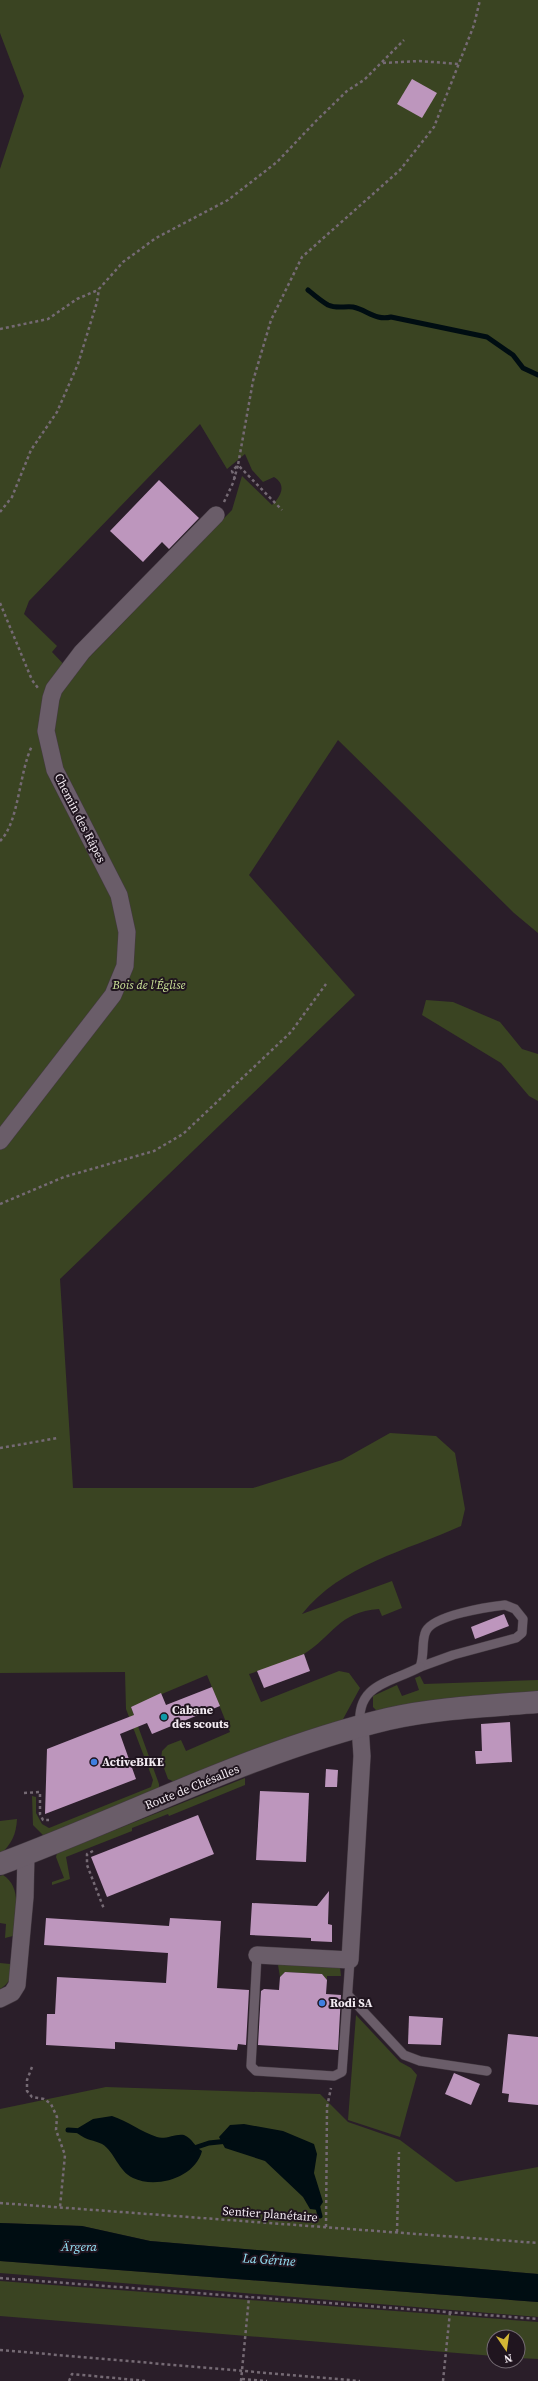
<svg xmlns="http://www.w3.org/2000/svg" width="538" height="2381" font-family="'Source Serif 4',serif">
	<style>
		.green { fill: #3a4422; fill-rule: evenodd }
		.water { fill: #000d12 }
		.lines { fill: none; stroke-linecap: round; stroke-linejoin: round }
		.stream { stroke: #000d12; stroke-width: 5 }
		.building { fill: #bd96bd }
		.service-casing { stroke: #443a42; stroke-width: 10 }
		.minor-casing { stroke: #443a42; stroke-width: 18 }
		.tertiary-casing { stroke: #443a42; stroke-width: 23 }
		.path { stroke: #756a74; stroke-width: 2.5; stroke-dasharray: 3 3; stroke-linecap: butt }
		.service { stroke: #6a5d69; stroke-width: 9 }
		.minor { stroke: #6a5d69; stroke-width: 17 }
		.tertiary { stroke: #6a5d69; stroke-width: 22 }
		.culture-dot { fill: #0f9aa8; stroke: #20151f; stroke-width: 1.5 }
		.shop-dot { fill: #3f7fe0; stroke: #20151f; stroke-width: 1.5 }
		.labels { text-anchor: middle; stroke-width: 4; stroke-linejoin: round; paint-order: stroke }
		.street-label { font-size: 12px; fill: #f3ebf2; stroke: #20151f }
		.park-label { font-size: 12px; font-style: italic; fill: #cbe398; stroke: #20151f }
		.poi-label { font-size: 12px; font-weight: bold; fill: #f3ebf2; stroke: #20151f; text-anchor: start }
		.water-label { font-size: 13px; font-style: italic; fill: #97e3f8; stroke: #20151f }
	</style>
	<rect width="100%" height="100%" fill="#2a1e29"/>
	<g class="green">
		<path d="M0 0H538V933L514 913 338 740 249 875 355 995 60 1279 73 1488H253L342 1460 390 1433 436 1436 455 1453 465 1509 461 1526C406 1551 341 1565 302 1614L392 1581 402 1608 382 1616 379 1609C338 1612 333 1636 304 1654 289 1663 266 1668 249 1674L261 1702 339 1671 349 1673 360 1688 342 1721 179 1784 168 1779 161 1760 162 1751 168 1745 181 1740 186 1751 230 1732 207 1675 131 1707 159 1784V1788L50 1835H43L33 1825 32 1796 36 1797V1813L42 1824 49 1828 151 1787 153 1780 126 1709 125 1672 0 1673V169L24 96 0 33ZM200 424 227 469 245 454 252 470 263 482 274 477C287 485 281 496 272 505L242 476 232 510 73 674 52 652 57 646 24 614 29 601Z"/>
		<polygon points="426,1000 453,1002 500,1022 522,1049 538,1054 538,1101 529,1096 501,1063 422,1015"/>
		<polygon points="420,1676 424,1684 538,1680 538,1694 384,1712 377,1711 373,1707 373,1696 397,1685 402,1696 419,1690 415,1678"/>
		<polygon points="245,1778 245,1785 169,1816 168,1814 132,1828 132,1831 66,1857 70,1879 52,1885 52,1882 64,1878 56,1857 57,1853"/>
		<path d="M17 1819C16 1835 12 1843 0 1855V1821Z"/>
		<path d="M3 1875C23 1888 15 1914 13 1936L5 1938 6 1924 0 1923V1876Z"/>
		<polygon points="282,1962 340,1967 341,1976 327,1976 327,1980 322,1974 285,1972 280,1977 278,1965"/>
		<path d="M0 1963 10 1964C15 1973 9 1984 0 1989Z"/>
		<polygon points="356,2015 400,2062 411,2068 417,2075 400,2137 348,2120"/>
		<polygon points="106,2087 320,2094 348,2122 400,2140 456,2182 538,2167 538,2274 150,2241 82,2226 0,2223 0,2109"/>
		<polygon points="0,2261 538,2302 538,2317 0,2273"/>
		<polygon points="0,2281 538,2322 538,2359 518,2358 518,2337 494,2337 494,2356 0,2316"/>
	</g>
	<g class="water">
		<path d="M112 2116C128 2121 141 2132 157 2137 165 2140 176 2133 184 2135 192 2138 195 2147 202 2151 195 2178 156 2189 133 2178 118 2171 115 2152 102 2144 94 2140 87 2141 77 2133L78 2128 93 2119Z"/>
		<polygon points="244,2124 283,2131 314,2144 317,2154 314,2173 323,2202 318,2210 310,2209 303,2197 265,2161 225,2148 219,2137 230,2125"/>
		<polygon points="0,2223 82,2226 150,2241 538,2274 538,2302 0,2261"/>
	</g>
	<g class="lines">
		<g class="stream">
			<path d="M308 290C314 295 321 301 328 305 337 309 344 306 353 307 367 310 376 321 391 317L487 337 513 355 523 368 538 375"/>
			<polyline points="68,2130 83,2131"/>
			<polyline points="191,2149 209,2143 228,2141"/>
			<polyline points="317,2204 320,2216"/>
		</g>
	</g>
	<g class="building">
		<polygon points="412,79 437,93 422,118 397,104"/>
		<polygon points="159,480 199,518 169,549 162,542 143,562 110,531"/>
		<polygon points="504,1614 509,1626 475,1639 471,1627"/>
		<polygon points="304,1654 310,1671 264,1688 257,1671"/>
		<polygon points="212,1687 220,1706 152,1734 147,1723 120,1734 136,1779 45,1814 47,1749 134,1715 131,1707 161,1693 166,1705"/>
		<polygon points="510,1722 512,1762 476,1764 475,1751 482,1751 481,1724"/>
		<polygon points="326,1769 338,1770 337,1787 325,1787"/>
		<polygon points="260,1791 309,1793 306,1862 256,1860"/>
		<polygon points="198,1815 214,1854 107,1897 91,1857"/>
		<polygon points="329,1891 328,1924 332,1925 332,1942 311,1941 311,1938 250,1935 252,1903 317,1906"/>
		<polygon points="46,1918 169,1926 170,1918 221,1921 217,1988 249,1990 246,2045 238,2044 237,2050 115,2042 115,2049 46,2045 47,2014 55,2014 57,1977 166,1983 168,1953 44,1945"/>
		<polygon points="285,1972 322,1974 327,1980 326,1994 341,1995 338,2050 258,2045 261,1991 264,1989 279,1990 280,1977"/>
		<polygon points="409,2016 443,2018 441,2045 408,2044"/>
		<polygon points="508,2034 538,2037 538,2105 508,2102 509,2094 502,2093"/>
		<polygon points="454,2073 480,2084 471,2105 445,2094"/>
	</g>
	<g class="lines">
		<g class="service-casing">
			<g id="service">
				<path d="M505 1605 515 1609 523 1619 522 1633 516 1638 453 1655 420 1667C425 1654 421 1641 426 1631 434 1615 488 1607 505 1605Z"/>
				<path d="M360 1726C356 1683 391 1683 420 1667"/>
				<polyline points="257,1955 251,2066 256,2071 334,2076 342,2072 350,1960"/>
				<polyline points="348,1995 404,2055 420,2061 487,2071"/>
			</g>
		</g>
		<g class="minor-casing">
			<g id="minor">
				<polyline points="0,1141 113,995 125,966 127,932 119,895 55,770 46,731 51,698 54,689 82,652 216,515"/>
				<polyline points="257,1955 350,1960 362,1756 360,1726"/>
				<polyline points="0,1999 12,1993 17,1985 25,1897 26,1854"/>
			</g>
		</g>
		<g class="tertiary-casing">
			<path id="tertiary" d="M0 1864C129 1816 254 1751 388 1719 437 1708 488 1706 538 1702"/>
		</g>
		<g class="path">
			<polyline points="383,63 419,61 459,64"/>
			<polyline points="0,329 48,319 77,299 98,290"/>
			<polyline points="235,479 232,471 238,465 253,381 271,320 302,257 400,170 434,127 474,25 480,0"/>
			<polyline points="224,502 233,483 238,465 282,510"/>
			<polyline points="0,512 12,497 31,450 57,412 78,364 97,302 99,289 123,262 156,238 228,200 277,162 317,120 347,91 364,80 404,40"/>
			<polyline points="0,603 32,680 38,688"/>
			<path d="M0 841C19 823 19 772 32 746"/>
			<polyline points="0,1204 64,1177 154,1151 183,1134 291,1032 326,984"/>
			<polyline points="0,1448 58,1438"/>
			<polyline points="24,1793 40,1792 40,1814 43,1820 49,1820"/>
			<polyline points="93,1851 87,1854 87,1865 104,1909"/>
			<polyline points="32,2067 27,2080 27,2091 32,2097 44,2099 51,2104 57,2117 56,2130 65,2155 60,2207"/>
			<polyline points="0,2203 538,2243"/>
			<polyline points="326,2227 327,2107 331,2088"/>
			<polyline points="397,2232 399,2152"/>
			<polyline points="0,2278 538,2319"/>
			<polyline points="0,2350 360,2381"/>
			<polyline points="242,2379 267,2381"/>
			<polyline points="69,2381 72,2374 146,2381"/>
			<polyline points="241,2381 249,2297"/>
			<polyline points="443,2381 450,2312"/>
		</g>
		<use href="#service" class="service"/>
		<use href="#minor" class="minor"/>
		<use href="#tertiary" class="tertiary"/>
	</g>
	<circle class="culture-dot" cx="164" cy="1717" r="4"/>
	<g class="shop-dot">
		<circle cx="94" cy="1762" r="4"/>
		<circle cx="322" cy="2003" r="4"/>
	</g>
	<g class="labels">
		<g class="street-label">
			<text transform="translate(80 818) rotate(63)" y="4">Chemin des Râpes</text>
			<text transform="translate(192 1787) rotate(-22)" y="4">Route de Chésalles</text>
			<text transform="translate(270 2214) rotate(4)" y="4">Sentier planétaire</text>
		</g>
		<g class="park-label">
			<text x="149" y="989">Bois de l'Église</text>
		</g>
		<g class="poi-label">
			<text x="172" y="1714">Cabane<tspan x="172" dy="14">des scouts</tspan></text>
			<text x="102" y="1766">ActiveBIKE</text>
			<text x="330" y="2007">Rodi SA</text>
		</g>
		<g class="water-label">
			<text x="79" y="2251">Ärgera</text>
			<text transform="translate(269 2259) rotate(4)" y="5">La Gérine</text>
		</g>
	</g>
	<g transform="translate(506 2349) rotate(167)"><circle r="19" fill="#20151f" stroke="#746b73"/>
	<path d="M0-3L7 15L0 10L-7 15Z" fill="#d3b635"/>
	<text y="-6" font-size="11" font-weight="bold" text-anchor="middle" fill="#f3ebf2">N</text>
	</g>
</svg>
